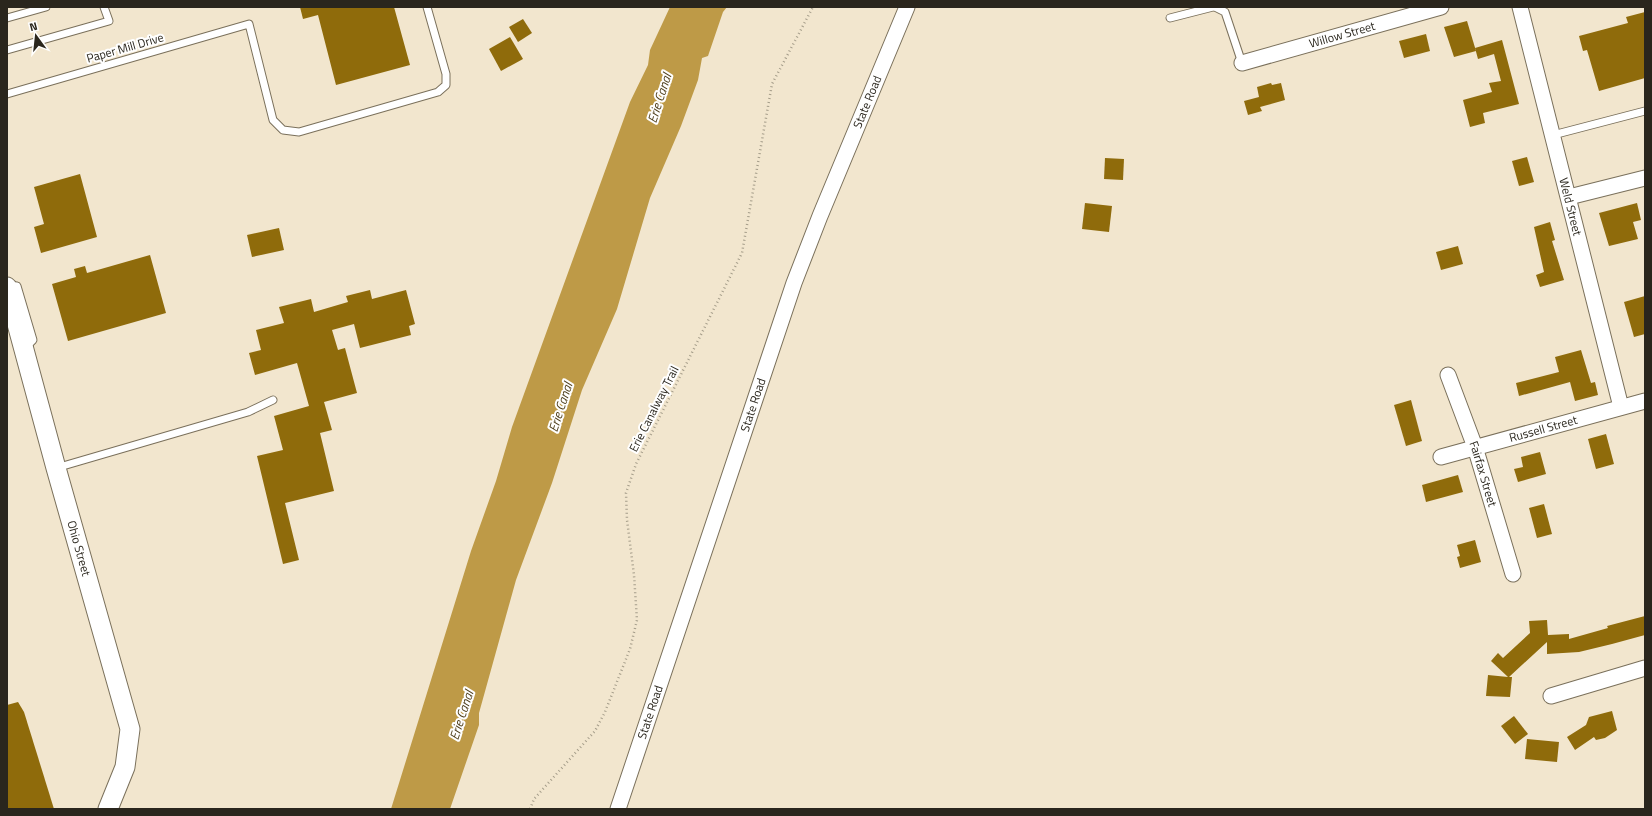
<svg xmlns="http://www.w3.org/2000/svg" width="1652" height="816" font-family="'Titillium Web',sans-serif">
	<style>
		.water { fill: #be9a47 }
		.building { fill: #8f6b0b }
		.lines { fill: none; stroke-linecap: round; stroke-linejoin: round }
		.service-casing { stroke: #7a705b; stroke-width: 9 }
		.minor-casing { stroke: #7a705b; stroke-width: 17 }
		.tertiary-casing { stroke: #7a705b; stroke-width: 21 }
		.path { stroke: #a59d8a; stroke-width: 2.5; stroke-dasharray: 1 3; stroke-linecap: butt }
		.service { stroke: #fff; stroke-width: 7 }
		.minor { stroke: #fff; stroke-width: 15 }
		.tertiary { stroke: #fff; stroke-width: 19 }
		.labels { text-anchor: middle; stroke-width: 4; stroke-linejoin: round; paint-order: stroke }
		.street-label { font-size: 12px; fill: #2a261d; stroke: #fff }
		.water-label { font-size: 13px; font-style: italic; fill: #4e3e1b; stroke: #fff }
	</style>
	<rect width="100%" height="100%" fill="#f2e6ce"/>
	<polygon class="water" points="670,7 727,7 723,12 708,56 702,58 698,80 681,126 650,198 617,309 582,390 552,483 516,580 479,713 479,725 450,809 391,809 471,551 496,481 512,427 630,102 648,65 650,50"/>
	<g class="building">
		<polygon points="300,7 394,7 410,65 336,85 318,15 303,19"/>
		<polygon points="1645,12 1645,78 1599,91 1587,50 1583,51 1579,36 1628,23 1626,17"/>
		<polygon points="523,19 532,33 518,42 509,27"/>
		<polygon points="1467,21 1476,51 1454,57 1444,27"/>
		<polygon points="1426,34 1430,51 1404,58 1399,41"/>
		<polygon points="510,37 523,59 501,71 489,49"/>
		<polygon points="1502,40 1519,104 1483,113 1485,123 1470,127 1463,100 1492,92 1489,83 1501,81 1494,54 1478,59 1475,48"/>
		<polygon points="1271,83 1272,85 1281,83 1285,100 1260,107 1262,111 1248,115 1244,101 1259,97 1257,87"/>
		<polygon points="1527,157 1534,182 1519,186 1512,161"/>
		<polygon points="1105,158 1124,159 1123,180 1104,179"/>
		<polygon points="80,174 97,237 41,253 34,227 44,224 34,187"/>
		<polygon points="1085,203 1112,206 1109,232 1082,229"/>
		<polygon points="1637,203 1641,220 1633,222 1638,239 1609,246 1599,213"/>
		<polygon points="1550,222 1555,240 1552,241 1564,280 1540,287 1536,275 1544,272 1534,227"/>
		<polygon points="279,228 284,250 252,257 247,235"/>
		<polygon points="1458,246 1463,264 1441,270 1436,252"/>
		<polygon points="150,255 166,313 68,341 52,284 76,277 74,269 85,266 87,273"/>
		<polygon points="370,290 372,299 406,290 415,324 409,326 411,335 360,348 354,324 332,330 338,350 345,348 357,393 324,402 332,430 320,433 334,491 285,503 299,560 283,564 257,456 283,450 274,416 309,406 297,363 255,375 249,353 261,350 256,330 284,323 279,307 311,299 314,312 348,302 346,296"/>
		<polygon points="1645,296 1645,334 1634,337 1624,302"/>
		<polygon points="1581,350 1591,383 1595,382 1598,395 1575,401 1570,382 1519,396 1516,383 1559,372 1555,357"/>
		<polygon points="1411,400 1422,441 1406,446 1394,405"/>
		<polygon points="1606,434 1614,464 1596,469 1588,439"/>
		<polygon points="1540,452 1546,474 1518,482 1514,469 1523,467 1521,457"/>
		<polygon points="1458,475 1463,492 1426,502 1422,485"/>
		<polygon points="1544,504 1552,534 1537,538 1529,508"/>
		<polygon points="1475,540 1481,562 1460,568 1457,557 1460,556 1457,545"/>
		<polygon points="1645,616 1645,635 1612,644 1579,652 1547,654 1547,642 1509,677 1512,677 1510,697 1486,696 1488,675 1508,677 1491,661 1498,653 1503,658 1530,633 1529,621 1547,620 1548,635 1569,634 1569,639 1608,628 1607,626"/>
		<polygon points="18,702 24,712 54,809 7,809 7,705"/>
		<polygon points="1612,711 1617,730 1605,738 1596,740 1594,737 1575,750 1567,737 1586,725 1589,717"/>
		<polygon points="1514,716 1528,734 1515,744 1501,726"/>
		<polygon points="1527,739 1559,742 1557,762 1525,759"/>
	</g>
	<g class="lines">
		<g class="service-casing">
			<g id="service">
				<polyline points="1215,7 1225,12 1242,63"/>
				<polyline points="7,18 46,7"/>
				<polyline points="1170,18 1213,7"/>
				<polyline points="7,50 109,21 104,7"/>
				<polyline points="7,94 249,24 273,120 283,130 299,132 438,92 446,85 446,74 427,7"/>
				<polyline points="1553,135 1645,111"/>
				<polyline points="7,285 17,286 33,340 25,348"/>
				<polyline points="56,468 248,412 273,400"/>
			</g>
		</g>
		<g class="minor-casing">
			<g id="minor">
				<path id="s1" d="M1520 7 1621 407"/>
				<path id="s2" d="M1242 63 1441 7"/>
				<polyline points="1569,197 1645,178"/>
				<path id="s3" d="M1448 375 1475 447 1513 574"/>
				<path id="s4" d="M1441 457 1645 401"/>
				<polyline points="1551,696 1645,668"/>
				<path id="s5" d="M618 809 794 283 820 216 907 7"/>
			</g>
		</g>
		<g class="tertiary-casing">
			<g id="tertiary">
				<path id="s6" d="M7 287 56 468 130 729 125 767 108 809"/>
			</g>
		</g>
		<polyline class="path" points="530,809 534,799 595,731 605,712 630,649 637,620 634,575 627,520 626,493 636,464 742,253 772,84 813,7"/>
		<use href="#service" class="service"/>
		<use href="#minor" class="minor"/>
		<use href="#tertiary" class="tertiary"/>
	</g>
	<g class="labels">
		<g class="street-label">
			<text dy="4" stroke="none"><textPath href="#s2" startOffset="104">Willow Street</textPath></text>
			<text transform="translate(125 48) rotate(-16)" y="4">Paper Mill Drive</text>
			<text dy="4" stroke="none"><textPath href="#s5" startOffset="750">State Road</textPath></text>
			<text dy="4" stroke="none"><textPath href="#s1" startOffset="206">Weld Street</textPath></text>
			<text dy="4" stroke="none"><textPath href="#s5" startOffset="426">State Road</textPath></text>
			<text transform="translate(654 409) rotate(-63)" y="4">Erie Canalway Trail</text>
			<text dy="4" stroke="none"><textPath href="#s4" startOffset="106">Russell Street</textPath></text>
			<text dy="4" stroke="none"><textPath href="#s3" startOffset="105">Fairfax Street</textPath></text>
			<text dy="4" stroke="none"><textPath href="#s6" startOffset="271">Ohio Street</textPath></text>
			<text dy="4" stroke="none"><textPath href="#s5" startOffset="102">State Road</textPath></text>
		</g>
		<g class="water-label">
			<text transform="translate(659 98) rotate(-72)" y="5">Erie Canal</text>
			<text transform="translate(560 407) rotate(-72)" y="5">Erie Canal</text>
			<text transform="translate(461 715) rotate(-72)" y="5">Erie Canal</text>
		</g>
	</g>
	<rect width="1652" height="816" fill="none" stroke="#2a261d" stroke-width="16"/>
	<g transform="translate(36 36) rotate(345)" stroke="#ffffff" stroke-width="3" paint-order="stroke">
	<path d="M0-3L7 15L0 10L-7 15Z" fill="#2a261d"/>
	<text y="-6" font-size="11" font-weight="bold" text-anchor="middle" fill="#2a261d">N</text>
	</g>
</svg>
